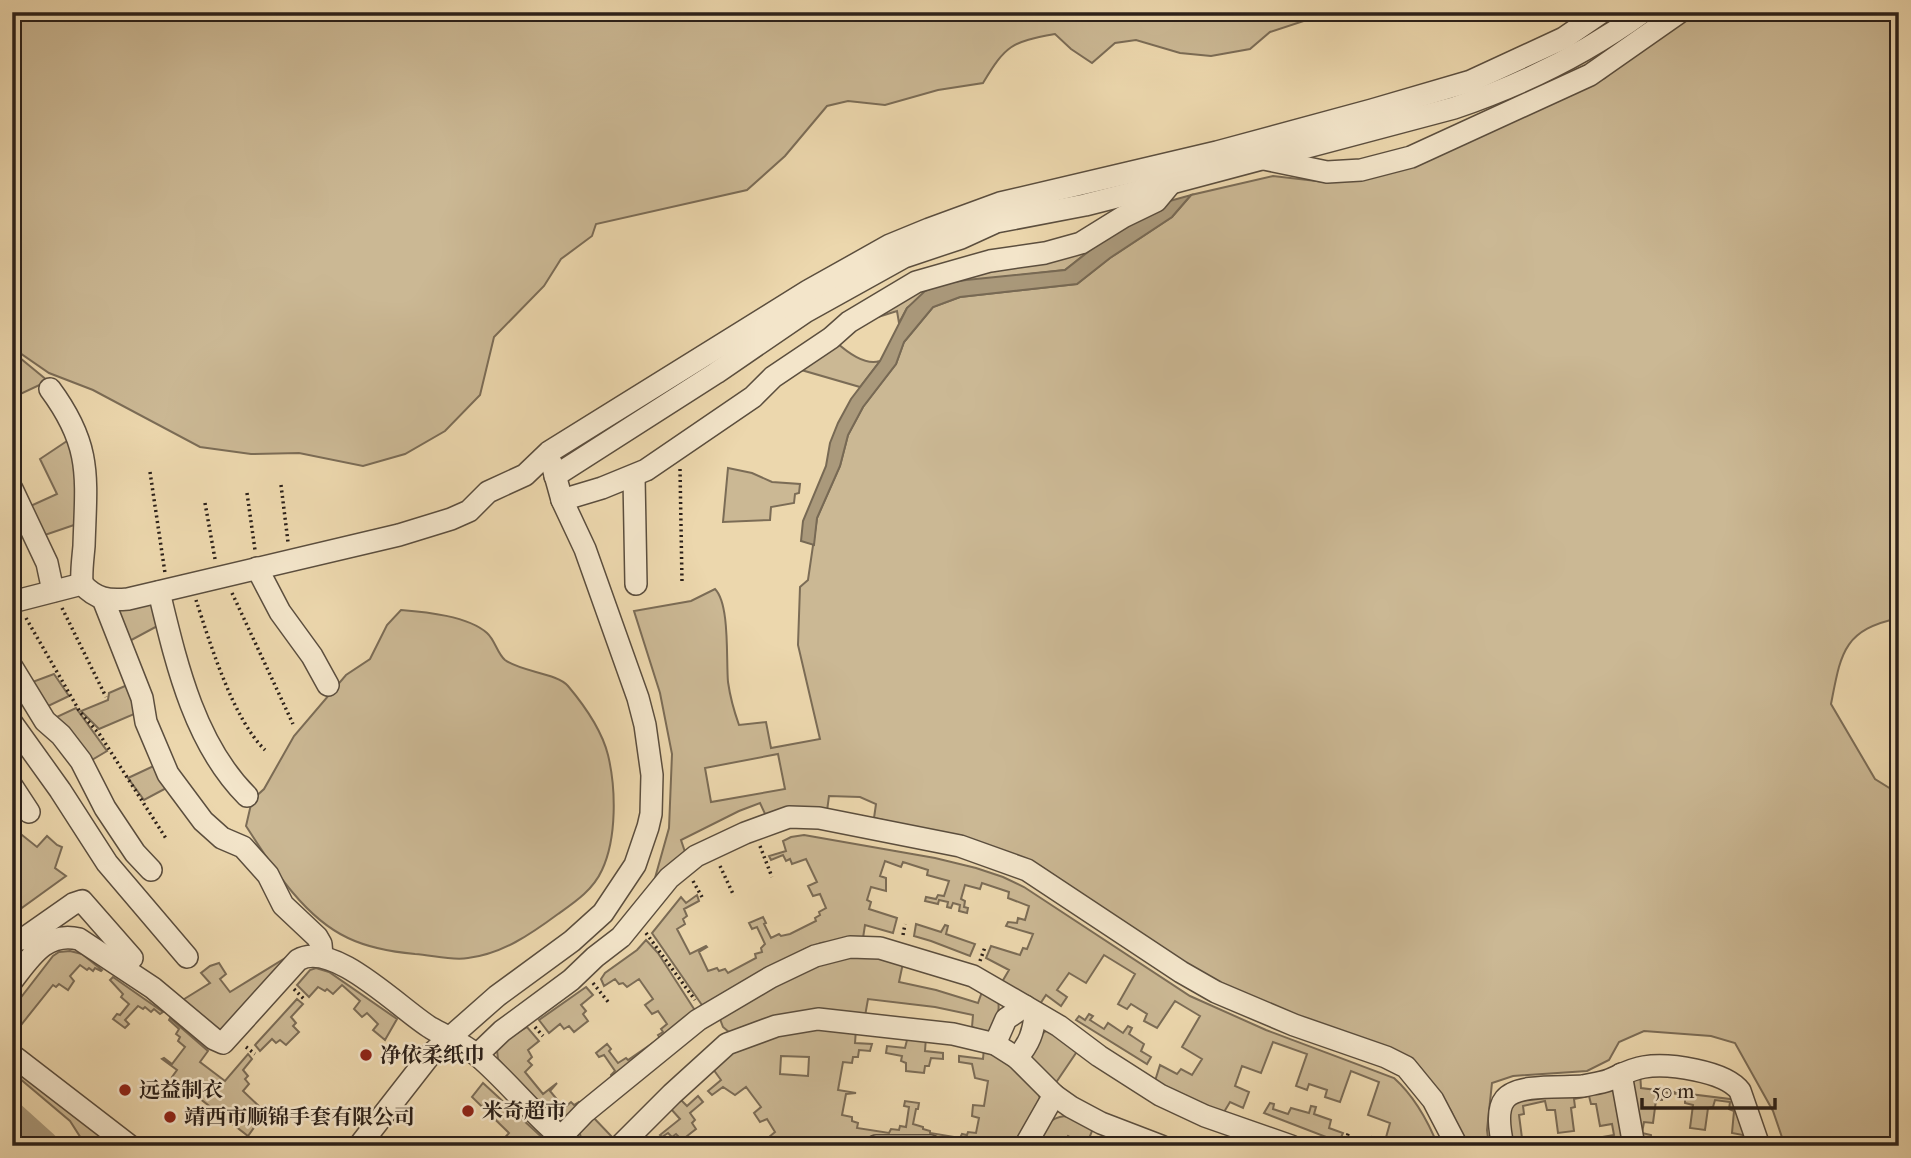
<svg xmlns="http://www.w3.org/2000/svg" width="1911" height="1158" font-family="'IM FELL French Canon','Noto Serif SC',serif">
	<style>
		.green { fill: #cbb894; stroke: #7b6c56; stroke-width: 2; fill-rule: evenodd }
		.water { fill: #aa997b; stroke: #776954; stroke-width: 2 }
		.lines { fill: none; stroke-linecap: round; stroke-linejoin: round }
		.river { stroke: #aa997b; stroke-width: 32 }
		.minor-casing { stroke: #5b4e3e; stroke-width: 24 }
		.path { stroke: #2b2019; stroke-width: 3.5; stroke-dasharray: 2 3.5; stroke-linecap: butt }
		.minor { stroke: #f3e5ca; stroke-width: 21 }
		.poi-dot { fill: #8f2418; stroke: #f3e5ca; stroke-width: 2.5 }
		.labels { text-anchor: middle; stroke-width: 5; stroke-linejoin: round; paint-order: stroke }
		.poi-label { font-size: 21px; font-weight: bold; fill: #2b2019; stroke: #f3e5ca; text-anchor: start }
	</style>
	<rect width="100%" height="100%" fill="#ecd7ad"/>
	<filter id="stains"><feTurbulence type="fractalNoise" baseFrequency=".00286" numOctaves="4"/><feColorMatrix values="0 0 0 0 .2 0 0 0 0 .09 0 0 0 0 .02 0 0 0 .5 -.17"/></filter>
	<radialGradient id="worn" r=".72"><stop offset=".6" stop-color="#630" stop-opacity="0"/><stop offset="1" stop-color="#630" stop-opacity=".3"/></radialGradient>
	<g class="green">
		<path d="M12 12H1331L1270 32 1250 49 1211 56 1180 53 1136 40 1115 43 1092 63 1071 49 1055 34C1011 42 1006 45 983 83L938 90 885 105 848 101 827 106 785 156 747 190 596 224 592 236 561 259 544 286 494 337 480 395 445 431 405 454 363 466 299 453 251 454 200 447 93 390 49 373 14 349V353L48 381 12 398Z"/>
		<path d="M1691 12H1899V618C1843 630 1841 653 1831 704L1875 779 1899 794V1146H1785L1773 1111 1735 1043 1711 1036 1644 1031 1619 1042 1609 1060 1587 1071 1513 1076 1492 1083 1487 1130 1489 1146H1467L1451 1111 1420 1067 1208 979 1040 866 951 835 874 818 876 804 860 797 829 796 827 811 766 816 760 803 739 811 681 840 685 852 673 861 658 878H655L669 828 672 754 660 693 634 611 691 601 715 589C730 604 726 659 728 682 730 696 734 711 739 725L766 722 771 748 820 739 798 645 800 587 808 580 817 518 840 466 848 435 863 407 896 364 904 342 933 307 960 297 1077 284 1110 258 1172 217 1191 195 1273 176 1325 182 1565 98 1605 78 1626 60 1681 18ZM778 754 785 789 711 802 705 768Z"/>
		<polygon points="1107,237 1065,270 942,284 907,308 899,323 897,311 878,317 911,291"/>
		<path d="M836 342C847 352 865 366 880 361L860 387 798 369Z"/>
		<polygon points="73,437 77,524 39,537 26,508 57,494 40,459"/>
		<polygon points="728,468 752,473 772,482 800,484 799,493 795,494 794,503 771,507 770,520 723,522"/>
		<polygon points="151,598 163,623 124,644 113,608"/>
		<path d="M401 610C426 612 468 616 487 633 495 640 497 653 505 660 521 672 557 673 568 686 584 705 602 731 608 755 616 788 617 838 602 870 593 890 575 902 558 914 531 934 502 954 468 958 452 961 432 955 415 954 393 952 369 948 348 938 303 917 272 866 246 826L252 800 264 789 294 736 346 675 370 659 387 625Z"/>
		<polygon points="54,674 69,696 42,709 27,684"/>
		<polygon points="132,683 139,712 99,729 81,711 108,700 109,693"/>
		<polygon points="76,708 107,751 85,764 48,721"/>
		<polygon points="160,763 172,785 144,800 128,778"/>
		<polygon points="12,827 37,847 47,836 57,845 62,847 55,868 66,876 12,915"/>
		<path d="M804 835 935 858 976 868 1003 877 1024 887 1190 996 1266 1030 1394 1078C1414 1096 1428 1121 1438 1146H1357L1350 1143 1352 1138 1369 1143 1372 1137 1385 1141 1390 1123 1368 1115 1379 1082 1351 1071 1340 1102 1325 1097 1327 1090 1309 1084 1307 1090 1296 1086 1307 1054 1273 1042 1261 1073 1242 1066 1235 1086 1249 1092 1243 1108 1230 1102 1224 1112 1191 1101 1155 1081 1160 1065 1177 1074 1181 1069 1192 1075 1202 1059 1182 1047 1200 1016 1175 1001 1157 1028 1144 1021 1147 1014 1131 1004 1127 1009 1118 1004 1135 974 1104 955 1086 983 1069 973 1057 990 1067 997 1061 1006 1046 995 1040 1004 1002 982 1009 970 986 958 991 946 1020 955 1023 948 1027 949 1033 934 1006 926 1008 922 1017 923 1018 918 1025 920 1029 906 1008 898 1009 892 982 883 980 889 965 885 961 899 965 901 964 907 968 908 967 913 959 911 960 905 953 903 951 908 947 907 948 902 939 900 938 904 925 901 926 897 936 899 938 895 944 896 949 881 927 875 928 870 903 862 901 867 885 861 880 876 886 878V891L871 887 867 900 871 902 869 909 897 918 893 933 865 925 863 938 821 943 805 949 704 1008 652 933 681 897 686 903 697 895 699 901 684 909 687 916 683 919 685 924 677 929 690 954 706 946 707 947 699 952 708 971 717 968 719 971 725 969 728 973 756 958 755 954 762 952 761 948 765 944 757 927 752 929 749 923 763 917 766 923 764 924 771 938 779 934 781 936 790 934 816 921 815 918 820 915 819 912 826 908 820 894 813 896 808 886 817 882 806 859 792 864 790 859 786 861 783 855 771 860 769 856 786 851 783 841 791 837Z"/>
		<polygon points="916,924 941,932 945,925 948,926 946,934 975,944 970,956 931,941 914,936"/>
		<polygon points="646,940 658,953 696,1012 568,1118 561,1121 550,1119 498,1059 497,1050 504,1041 527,1027 539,1041 528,1050 532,1057 528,1061 532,1065 525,1072 543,1094 557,1083 550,1091 564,1108 571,1102 574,1105 579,1102 583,1104 612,1078 611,1075 615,1071 604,1055 599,1057 596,1053 607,1044 611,1049 609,1051 618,1063 626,1058 628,1060 660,1038 658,1035 663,1032 661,1029 667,1024 658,1011 652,1014 645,1005 653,999 639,979 627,987 623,983 619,984 615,979 604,986 601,979 605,973 637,950"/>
		<polygon points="70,951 82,954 102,970 101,971 95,968 93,971 89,968 87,970 80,965 70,976 74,981 68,990 59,984 56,987 53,985 17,1030 12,1026 12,1009 53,956 59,952"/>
		<polygon points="295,952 220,1034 181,1001 210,983 201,973 210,966 219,963 226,974 220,979 230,992"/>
		<path d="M833 957 883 958 903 963 899 982 936 990 978 1003 983 989 998 1000C1000 1011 997 1022 990 1031H983L972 1027 973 1015 935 1007 868 999 865 1016 730 1033 723 1027 720 1019 723 1012Z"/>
		<polygon points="316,968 329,972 397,1019 385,1040 373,1030 378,1024 367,1013 362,1017 354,1009 360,1001 342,985 333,994 327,989 325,991 318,987 309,997 297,985 310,970"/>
		<polygon points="113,977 163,1012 160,1014 154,1009 151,1012 145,1007 143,1009 138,1006 125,1020 129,1024 125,1028 113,1019 117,1014 120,1015 129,1004 121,997 123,994 110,980"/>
		<polygon points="586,987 593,995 581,1005 586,1011 583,1014 588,1021 574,1032 569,1026 564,1029 560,1024 549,1033 539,1020"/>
		<polygon points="297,999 303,1004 291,1017 296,1023 293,1026 299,1032 286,1045 280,1040 276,1043 272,1039 260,1051 255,1045"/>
		<polygon points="1089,1014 1093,1016 1090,1020 1104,1029 1108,1023 1123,1033 1128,1026 1132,1028 1129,1034 1144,1044 1141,1051 1151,1057 1147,1064 1076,1020 1079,1016 1085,1020"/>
		<polygon points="170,1018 208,1051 200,1062 225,1081 248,1054 252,1059 243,1070 248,1076 245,1079 249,1084 243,1091 265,1112 248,1136 172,1077 177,1070 162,1059 164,1058 172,1064 185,1047 178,1041 180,1037 176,1034 179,1029 169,1020"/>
		<path d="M797 1029H856L855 1043 872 1044 870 1051 859 1050 858 1057H853L852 1063 843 1062 838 1090 856 1093 846 1094 842 1115 852 1117V1121L858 1123 857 1128 889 1133 891 1129 899 1130 900 1126 906 1127 909 1107 904 1106 905 1101 919 1103 918 1109H916L913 1124 923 1127V1129L930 1131V1133L960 1138 962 1134 967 1135 968 1132 976 1133 979 1118 972 1116 973 1105 984 1106 988 1081 975 1078 972 1064 959 1062V1056L983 1059 984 1048C996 1056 1042 1085 1040 1101 1039 1112 1022 1135 1016 1146H955L908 1137 876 1138 846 1146H768L767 1143 771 1139 769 1137 775 1132 767 1119 760 1122 754 1113 761 1107 746 1087 735 1095 723 1087 712 1095 708 1091 721 1080 713 1069 741 1045ZM781 1056 809 1057 808 1076 780 1074Z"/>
		<path d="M1047 1030 1078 1050 1053 1087 1030 1065C1029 1049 1034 1040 1047 1030Z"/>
		<polygon points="908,1036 926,1037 925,1051 943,1053 943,1059 931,1058 929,1066 925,1066 924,1073 906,1071 906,1063 901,1061 902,1056 886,1053 887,1046 905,1048"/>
		<polygon points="12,1065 115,1146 86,1146 70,1121 12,1072"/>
		<polygon points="1640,1071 1641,1088 1738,1100 1752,1146 1742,1146 1743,1135 1732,1133 1734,1111 1729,1109 1730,1102 1715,1100 1713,1107 1708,1108 1705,1130 1690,1128 1693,1105 1685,1103 1685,1095 1663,1092 1662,1100 1656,1100 1653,1123 1644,1122 1642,1133 1651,1135 1652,1143 1662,1146 1646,1146 1632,1109 1632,1073"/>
		<polygon points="483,1083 546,1141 548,1146 512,1146 509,1143 504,1146 500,1143 509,1133 472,1097"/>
		<polygon points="1615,1084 1625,1146 1595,1146 1603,1143 1602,1137 1614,1135 1612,1124 1600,1126 1596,1104 1591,1104 1589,1096 1574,1099 1575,1107 1571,1108 1574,1131 1558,1133 1555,1110 1547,1110 1545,1101 1523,1106 1524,1114 1519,1115 1522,1138 1513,1140 1514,1146 1507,1146 1510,1100"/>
		<polygon points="698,1096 703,1102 690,1113 695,1120 692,1123 696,1129 682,1140 676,1134 672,1137 668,1133 662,1137 660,1135 680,1119 671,1109 680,1099 687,1106"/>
		<polygon points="1270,1103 1274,1104 1273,1109 1288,1114 1291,1108 1309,1113 1311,1106 1316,1107 1314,1114 1331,1120 1329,1128 1343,1133 1339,1142 1264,1113"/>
		<polygon points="591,1115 615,1140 610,1146 590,1146 581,1138 579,1130"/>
		<path d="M1065 1116 1094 1126 1088 1141H1085L1083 1144 1068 1136 1063 1146H1035C1043 1130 1046 1118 1065 1116Z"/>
	</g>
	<polygon class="water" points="1191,195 1172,217 1110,258 1077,284 960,297 933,307 904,342 896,364 863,407 848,435 840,466 817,518 814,545 801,541 803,521 826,466 830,443 838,423 851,399 880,361 907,308 925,291 942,284 966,280 1065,270 1107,237 1166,202"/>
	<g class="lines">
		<polyline class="river" points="12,1118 43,1146"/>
		<g class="minor-casing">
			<g id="minor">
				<polyline points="1264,159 1327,172 1361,170 1411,157 1590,75 1680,12"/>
				<path d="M50 389C93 447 86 478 84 546 83 558 81 571 82 584"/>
				<path d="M555 476 716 373 805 312 904 257 961 238 996 222 1085 205 1171 183 1454 108C1522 85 1585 54 1643 12"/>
				<polyline points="634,477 636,584"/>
				<polyline points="12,489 47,563 53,591"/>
				<polyline points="562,500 602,488 646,470 753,397 773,377 831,338 849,322 916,282 990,261 1045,253 1081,243 1123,217 1156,201 1171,183"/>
				<polyline points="257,568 280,612 312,656 328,685"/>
				<path d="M159 592C176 662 194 743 247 796"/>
				<polyline points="103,599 142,698 146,722 168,774 203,821 222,838 243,847 268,875 283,905 317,937 321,944 322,956"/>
				<path d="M12 602 82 584C96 599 108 601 128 599L399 535 451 519 469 511 488 492 525 475 549 452 808 291 890 245 929 229 1000 203 1217 152 1372 110 1471 81 1564 38 1602 12"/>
				<polyline points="12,667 45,721 61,735 81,761 105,808 135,853 151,870"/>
				<polyline points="12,723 60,790 107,863 187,957"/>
				<polyline points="12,786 29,812"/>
				<polyline points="23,939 73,904 82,901 132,958"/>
				<path d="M12 981C30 958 46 931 79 939L153 988 214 1039 223 1043 298 960C333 939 401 1010 431 1028 447 1037 464 1044 478 1056 511 1084 536 1119 571 1145"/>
				<polyline points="995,1044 1006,1019 1025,1006"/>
				<polyline points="12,1055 130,1146"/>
				<polyline points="477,1055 502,1031 571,980 595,957 621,937 669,878 696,856 745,833 789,817 819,818 960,846 1027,870 1181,972 1216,992 1294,1025 1386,1057 1406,1067 1433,1100 1457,1146"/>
				<path d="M1017 1058C1029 1044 1034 1032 1035 1013"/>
				<polyline points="1621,1074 1634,1146"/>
				<polyline points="561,1137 585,1112 698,1020 771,977 815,956 850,947 880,948 973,976 1059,1026 1099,1056 1160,1095 1205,1116 1291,1146"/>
				<polyline points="359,1146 430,1055 497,996 572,941 603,913 635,865 648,827 651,814 652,775 645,725 638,698 585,549 562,500 552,464"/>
				<polyline points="620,1146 672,1094 727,1044 776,1026 818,1019 953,1034 995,1044 1017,1058 1054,1095 1071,1107 1101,1123 1161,1146"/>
				<polyline points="876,1146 931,1146"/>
				<polyline points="1025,1146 1054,1095"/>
				<path d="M1503 1146C1500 1132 1496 1110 1505 1099 1518 1083 1564 1088 1583 1086 1592 1084 1601 1083 1609 1080 1621 1075 1631 1069 1644 1067 1668 1063 1725 1071 1740 1091L1759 1146"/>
			</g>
		</g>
		<g class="path">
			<polyline points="680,469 682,582"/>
			<polyline points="150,472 165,573"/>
			<polyline points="281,485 288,542"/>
			<polyline points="247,493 255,550"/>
			<polyline points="205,503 215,559"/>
			<polyline points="232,593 293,724"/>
			<path d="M196 600C210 643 233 719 265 750"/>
			<polyline points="62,608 106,697"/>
			<polyline points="26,618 80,712 100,735 167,840"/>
			<polyline points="760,846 772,877"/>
			<polyline points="720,866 734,896"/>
			<polyline points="693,881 702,897"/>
			<polyline points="646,933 695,1000"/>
			<polyline points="903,935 905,924"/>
			<polyline points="980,961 985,947"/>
			<polyline points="593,983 609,1003"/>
			<polyline points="294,989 305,1000"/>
			<polyline points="535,1027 543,1036"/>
			<polyline points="246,1047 255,1054"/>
			<polyline points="1344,1146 1349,1131"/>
		</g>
		<use href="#minor" class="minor"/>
	</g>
	<g class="poi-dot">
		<circle cx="366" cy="1055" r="7"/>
		<circle cx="125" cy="1090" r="7"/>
		<circle cx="468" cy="1111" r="7"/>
		<circle cx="170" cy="1117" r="7"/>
	</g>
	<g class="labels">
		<g class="poi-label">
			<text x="380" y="1062">净依柔纸巾</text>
			<text x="139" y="1097">远益制衣</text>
			<text x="482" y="1118">米奇超市</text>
			<text x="184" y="1124">靖西市顺锦手套有限公司</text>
		</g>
	</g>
	<rect width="1911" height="1158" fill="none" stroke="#ecd7ad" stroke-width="42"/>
	<rect x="14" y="14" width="1883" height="1130" fill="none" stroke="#2b2019" stroke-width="3.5"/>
	<rect x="21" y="21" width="1869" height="1116" fill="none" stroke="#2b2019" stroke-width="2"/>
	<path d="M1642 1098v10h133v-10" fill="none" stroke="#2b2019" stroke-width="3.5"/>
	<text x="1652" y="1098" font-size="21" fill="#2b2019" stroke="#f3e5ca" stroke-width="5" paint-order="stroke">50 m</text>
	<rect width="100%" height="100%" filter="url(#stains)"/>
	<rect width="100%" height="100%" fill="url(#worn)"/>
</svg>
